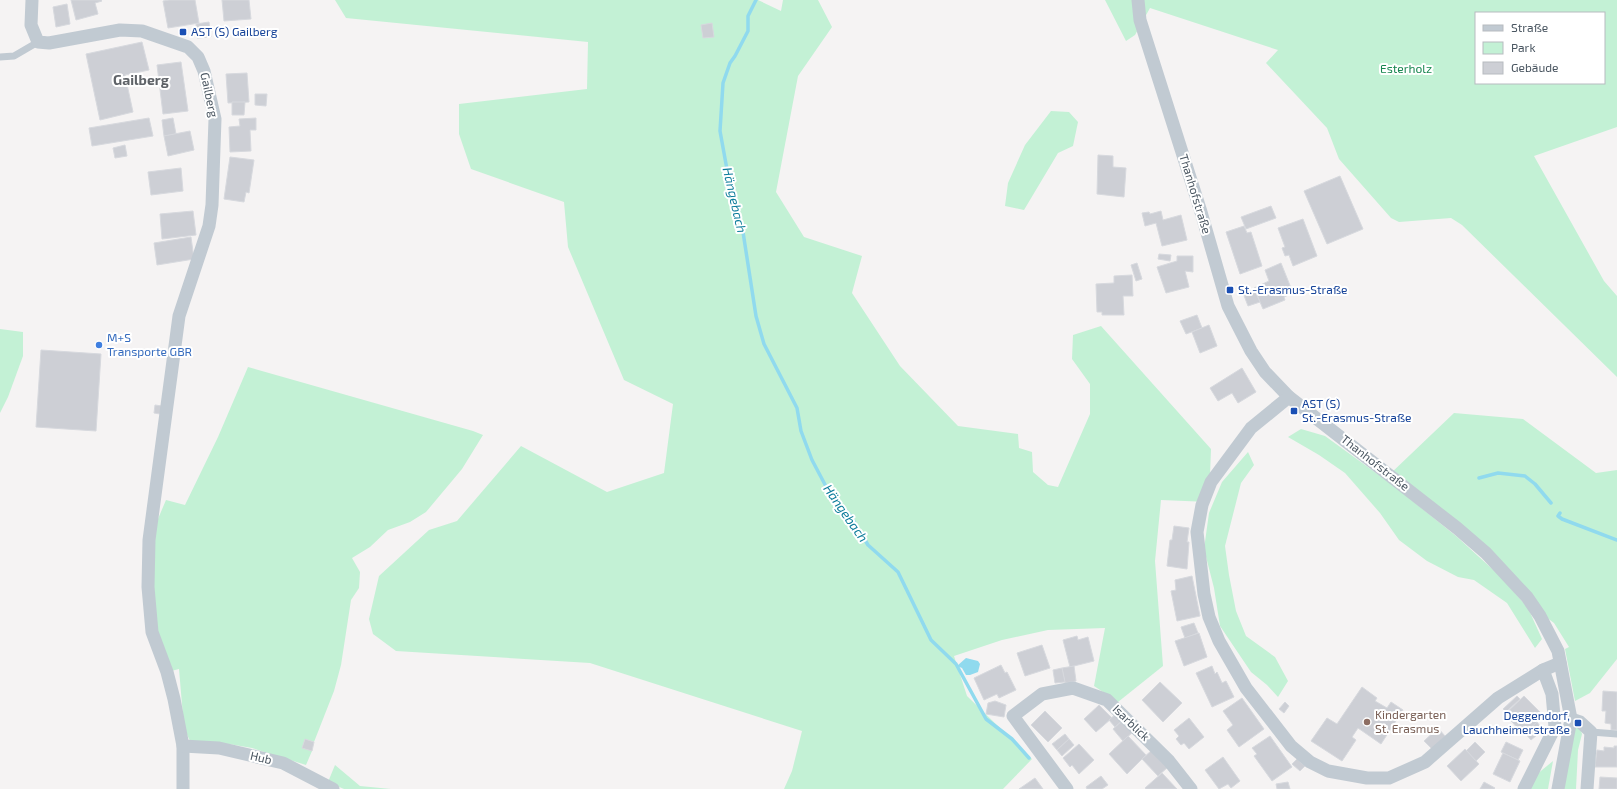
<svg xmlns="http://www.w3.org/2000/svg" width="1617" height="789" font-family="'Exo 2',sans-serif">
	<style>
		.green { fill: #c3f1d5; fill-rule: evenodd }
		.water { fill: #90daee }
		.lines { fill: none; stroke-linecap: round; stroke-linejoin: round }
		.stream { stroke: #90daee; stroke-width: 3.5 }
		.building { fill: #cdcfd5; stroke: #d7d9de }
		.lane { stroke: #c1cad2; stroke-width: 7 }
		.street { stroke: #c1cad2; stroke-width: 13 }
		.transit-dot { fill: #1a4fb4; stroke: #fff; stroke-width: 1.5 }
		.shop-dot { fill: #3f7fe0; stroke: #fff; stroke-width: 1.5 }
		.education-dot { fill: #8d6e63; stroke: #fff; stroke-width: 1.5 }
		.labels { text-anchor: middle; stroke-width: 4; stroke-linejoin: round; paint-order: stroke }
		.transit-label { font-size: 12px; fill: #164399; stroke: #fff; text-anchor: start }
		.park-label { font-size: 12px; fill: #17864f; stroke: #fff }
		.street-label { font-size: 12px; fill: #4a5661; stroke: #fff }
		.shop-label { font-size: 12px; fill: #366cbe; stroke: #fff; text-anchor: start }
		.education-label { font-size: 12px; fill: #785e54; stroke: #fff; text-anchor: start }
		.water-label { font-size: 13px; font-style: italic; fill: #0c7c9b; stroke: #fff }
		.quarter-label { font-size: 14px; font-weight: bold; fill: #5f6368; stroke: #fff }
	</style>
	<rect width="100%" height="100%" fill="#f5f3f3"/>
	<g class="green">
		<polygon points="335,0 758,0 781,11 783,0 818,0 832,27 798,76 776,192 804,237 862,256 852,293 900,366 958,426 1018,434 1019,448 1032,452 1033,472 1048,485 1058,487 1090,414 1090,384 1072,359 1073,335 1101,326 1211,449 1209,502 1161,500 1155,561 1163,666 1118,702 1094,686 1105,628 1048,630 1002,640 954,656 967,696 1032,759 1003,789 784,789 792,771 802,731 590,663 396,651 373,634 369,619 379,576 429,530 457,521 521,446 607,492 664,473 673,404 624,380 568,247 564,202 471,169 459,134 459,104 587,89 588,42 346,18"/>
		<path d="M1105 0H1617V127L1534 156 1604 281 1617 296V377L1462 225 1451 218 1399 222 1391 218 1339 159 1327 128 1266 63 1278 50 1150 8 1135 35 1126 41ZM1476 13H1604V83H1476Z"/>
		<polygon points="1051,111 1069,112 1078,122 1073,146 1058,153 1024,210 1005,206 1008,183 1025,145"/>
		<polygon points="0,329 23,332 23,356 8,397 0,413"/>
		<polygon points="248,367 473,431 483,435 462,469 426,512 410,522 388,530 370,547 352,558 360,572 359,588 351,600 341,665 334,691 314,742 305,739 302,748 312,751 306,765 252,748 229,744 190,741 184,728 179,669 167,672 152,632 149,540 166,500 185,505 218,437"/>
		<polygon points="1454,413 1523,419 1596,473 1617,470 1617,659 1590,693 1575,701 1565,649 1569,647 1554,623 1542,614 1486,553 1389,475"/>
		<polygon points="1301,429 1325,436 1394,486 1456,536 1500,576 1528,608 1542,639 1535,648 1507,603 1474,580 1458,577 1427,561 1399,540 1380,513 1345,473 1319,455 1288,437"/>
		<polygon points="1248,452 1254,465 1241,483 1225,546 1229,575 1236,611 1246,636 1275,657 1288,681 1278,697 1267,685 1251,672 1220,626 1214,588 1204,549 1209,513 1222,482"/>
		<polygon points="1573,725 1580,728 1582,734 1578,750 1576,789 1562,789"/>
		<polygon points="1553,761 1548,789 1530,789 1536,775"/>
		<polygon points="335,765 360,786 391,789 344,789 328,782"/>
	</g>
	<polygon class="water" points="966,658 978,661 980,664 978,672 970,675 966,675 962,668 957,666"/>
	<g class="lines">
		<g class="stream">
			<polyline points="756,0 748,16 748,31 735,56 730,63 723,83 720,131 728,175 743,232 756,316 764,344 797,408 801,431 812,460 830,494 850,515 868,545 898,572 931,640 956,664 986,719 1012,739 1029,758"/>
			<polyline points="1479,478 1498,473 1525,476 1535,484 1551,503"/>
			<polyline points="1560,513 1558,516 1562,519 1617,540"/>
		</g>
	</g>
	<g class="building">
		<polygon points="71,0 101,0 102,1 95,3 98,14 76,20"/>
		<polygon points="169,0 195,0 199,23 168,28 163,1"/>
		<polygon points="222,0 249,0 251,19 224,21"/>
		<polygon points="67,4 70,24 56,27 53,7"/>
		<polygon points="209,22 211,37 197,38 196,24"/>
		<polygon points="712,23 714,37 703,38 701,25"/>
		<polygon points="142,42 149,70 125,75 133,112 100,120 86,54"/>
		<polygon points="181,62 188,111 163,114 157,65"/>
		<polygon points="247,73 249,102 228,103 226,74"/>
		<polygon points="255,94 267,94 266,106 255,105"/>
		<polygon points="232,102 245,102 244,115 232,115"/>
		<polygon points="149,118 153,136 92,146 89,128"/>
		<polygon points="173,118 176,134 164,136 162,120"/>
		<polygon points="256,118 256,130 250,130 251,151 230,152 229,127 240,126 239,119"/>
		<polygon points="190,131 194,150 168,156 164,136"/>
		<polygon points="125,145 127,156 115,158 113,148"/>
		<polygon points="1098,155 1113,156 1113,167 1126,168 1124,197 1097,194"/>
		<polygon points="230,157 254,160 249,193 246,192 244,202 224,199"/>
		<polygon points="181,168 183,191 151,195 148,172"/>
		<polygon points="1340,176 1363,229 1327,244 1304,191"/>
		<polygon points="1271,206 1276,218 1246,229 1241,217"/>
		<polygon points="193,211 196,235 162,239 160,214"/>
		<polygon points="1161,211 1163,220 1181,215 1187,240 1162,246 1156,223 1145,226 1142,213 1149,212 1150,214"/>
		<polygon points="1303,219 1317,256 1293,266 1289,255 1285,256 1282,248 1285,247 1278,228"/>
		<polygon points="1244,226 1247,233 1251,232 1262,266 1240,274 1226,232"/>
		<polygon points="191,237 194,259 157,265 154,243"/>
		<polygon points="1159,254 1171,255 1170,261 1158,259"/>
		<polygon points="1177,256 1193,256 1193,272 1185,271 1189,287 1166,293 1157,267 1177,261"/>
		<polygon points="1137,263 1142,279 1136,281 1131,265"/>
		<polygon points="1281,263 1293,293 1284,297 1285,300 1263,309 1254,288 1269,281 1265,270"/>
		<polygon points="1132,275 1133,296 1123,296 1124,315 1102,315 1102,312 1097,312 1096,284 1114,283 1114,276"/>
		<polygon points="1254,289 1260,302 1248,306 1243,293"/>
		<polygon points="1197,315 1202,328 1186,334 1180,321"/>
		<polygon points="1209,325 1217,346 1200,353 1192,332"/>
		<polygon points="41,350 101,354 96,431 36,427"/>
		<polygon points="1242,368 1256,392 1238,403 1232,393 1218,401 1210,388"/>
		<polygon points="155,405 162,406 160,414 154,413"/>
		<polygon points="1174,526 1189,528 1187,542 1189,542 1187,569 1167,566 1170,540 1172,540"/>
		<polygon points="1192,576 1200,616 1177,621 1171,591 1176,590 1175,580"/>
		<polygon points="1194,623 1198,633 1185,638 1181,627"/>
		<polygon points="1199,633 1207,657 1184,666 1175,641"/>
		<polygon points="1077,636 1078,640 1088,637 1094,661 1070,667 1063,640"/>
		<polygon points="1042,645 1050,668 1025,676 1017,653"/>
		<polygon points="1001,665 1005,673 1007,672 1016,690 999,698 997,694 984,700 974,678"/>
		<polygon points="1074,666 1076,681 1065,683 1062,668"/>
		<polygon points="1212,666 1215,674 1217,672 1222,683 1226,681 1234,697 1212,707 1196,673"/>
		<polygon points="1062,668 1065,682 1055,683 1053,670"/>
		<polygon points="1160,682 1182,703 1163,722 1142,700"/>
		<polygon points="1362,687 1377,698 1375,701 1387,708 1391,702 1403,710 1381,744 1358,728 1352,737 1356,740 1342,761 1311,741 1327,718 1337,724"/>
		<polygon points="1603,691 1617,692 1617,730 1611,730 1611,724 1605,723 1606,711 1602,711"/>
		<polygon points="1517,696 1520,699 1506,712 1503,709"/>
		<polygon points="1524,696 1540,712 1534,718 1537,722 1527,731 1525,729 1521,732 1505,714"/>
		<polygon points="1242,698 1264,729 1239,747 1227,730 1233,725 1223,711"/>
		<polygon points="995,701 1006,705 1004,717 986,714 988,703"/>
		<polygon points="1285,702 1289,706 1284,713 1279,709"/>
		<polygon points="1099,705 1112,718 1096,732 1084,719"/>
		<polygon points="1045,711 1062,728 1048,742 1031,725"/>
		<polygon points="1117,713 1123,720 1115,727 1109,720"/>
		<polygon points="1189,718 1204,737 1189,749 1184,743 1181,745 1176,739 1179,736 1174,730"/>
		<polygon points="1123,720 1134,731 1123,741 1113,729"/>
		<polygon points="1537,722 1543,730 1531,740 1525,733"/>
		<polygon points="1438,728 1445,736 1432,749 1424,741"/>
		<polygon points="1065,734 1069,739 1057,750 1052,744"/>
		<polygon points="1128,736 1146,755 1127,774 1109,754"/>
		<polygon points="1270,736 1292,767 1272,781 1254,756 1257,754 1252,748"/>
		<polygon points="305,739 314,742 312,751 302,748"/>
		<polygon points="1069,739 1074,745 1062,756 1057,750"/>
		<polygon points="1475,742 1485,752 1476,761 1466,751"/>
		<polygon points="1506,742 1523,750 1518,760 1501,752"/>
		<polygon points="1079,744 1094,760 1079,774 1072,765 1070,767 1063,758"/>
		<polygon points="1614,746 1617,746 1617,767 1595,767 1597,750 1604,751 1604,747 1614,748"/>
		<polygon points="1465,749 1479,764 1461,781 1447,766"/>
		<polygon points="1152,750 1168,767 1158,776 1142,759"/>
		<polygon points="1503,753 1520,761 1510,782 1493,774"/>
		<polygon points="1223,757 1240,781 1231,788 1228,784 1219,789 1205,770"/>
		<polygon points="1297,759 1305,766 1300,771 1292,764"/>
		<polygon points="1162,773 1177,789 1146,789 1145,788"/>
		<polygon points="1101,776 1108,785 1102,789 1087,789 1086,787"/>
		<polygon points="1600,777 1617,778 1617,789 1599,789"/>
		<polygon points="1035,778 1043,789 1019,789"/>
		<polygon points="1288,782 1290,789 1277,789 1276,784"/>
		<polygon points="1484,782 1495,788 1494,789 1480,789"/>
	</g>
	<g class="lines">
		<g class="lane">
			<polyline points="0,57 14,56 38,42"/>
			<polyline points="1591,732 1617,734"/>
		</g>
		<g class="street">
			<polyline points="32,0 31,25 38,42 49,43 120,30 142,31 188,47 198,57 204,71 215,119 212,205 209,226 179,316 149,540 148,587 152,632 167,672 174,699 183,746 183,789"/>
			<polyline points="1138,0 1140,20 1201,212 1228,306 1251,351 1265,372 1289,397 1457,528 1486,553 1527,597 1540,616 1558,651 1571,719 1558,789"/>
			<polyline points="1289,397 1251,428 1211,482 1202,505 1197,532 1204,594 1209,617 1219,641 1246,688 1291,746 1310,762 1328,771 1367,778 1389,778 1425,762 1498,698 1543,670 1560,663"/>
			<polyline points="1571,719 1580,722 1591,732 1587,789"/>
			<polyline points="183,746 219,748 283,763 333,789"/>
			<polyline points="1067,789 1013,716 1042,694 1073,688 1107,700 1169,761 1191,789"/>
			<polyline points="1524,789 1555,727 1552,694 1543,670"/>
		</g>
	</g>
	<g class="transit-dot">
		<rect x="179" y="28" width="8" height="8" rx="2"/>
		<rect x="1226" y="286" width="8" height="8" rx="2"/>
		<rect x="1290" y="407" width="8" height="8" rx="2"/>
		<rect x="1574" y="719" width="8" height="8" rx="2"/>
	</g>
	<circle class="shop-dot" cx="99" cy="345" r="4"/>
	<circle class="education-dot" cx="1367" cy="722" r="4"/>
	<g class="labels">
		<g class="transit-label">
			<text x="191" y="36">AST (S) Gailberg</text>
			<text x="1238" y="294">St.-Erasmus-Straße</text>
			<text x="1302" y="408">AST (S)<tspan x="1302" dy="14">St.-Erasmus-Straße</tspan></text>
			<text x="1570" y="720" text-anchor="end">Deggendorf,<tspan x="1570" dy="14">Lauchheimerstraße</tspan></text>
		</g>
		<g class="park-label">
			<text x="1406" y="73">Esterholz</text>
		</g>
		<g class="street-label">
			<text transform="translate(209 95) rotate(78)" y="4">Gailberg</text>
			<text transform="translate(1195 194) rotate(73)" y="4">Thanhofstraße</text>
			<text transform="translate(1375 463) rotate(38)" y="4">Thanhofstraße</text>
			<text transform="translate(1131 723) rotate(44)" y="4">Isarblick</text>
			<text transform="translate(261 758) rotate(13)" y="4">Hub</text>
		</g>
		<g class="shop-label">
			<text x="107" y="342">M+S<tspan x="107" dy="14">Transporte GBR</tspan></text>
		</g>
		<g class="education-label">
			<text x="1375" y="719">Kindergarten<tspan x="1375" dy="14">St. Erasmus</tspan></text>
		</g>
		<g class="water-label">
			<text transform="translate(735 200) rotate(77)" y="5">Hängebach</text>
			<text transform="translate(846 513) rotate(55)" y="5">Hängebach</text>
		</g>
		<g class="quarter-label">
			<text x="141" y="85">Gailberg</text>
		</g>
	</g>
	<rect x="1475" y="12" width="130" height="72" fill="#ffffff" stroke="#b7bbc0"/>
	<rect x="1483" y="25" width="20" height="6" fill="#c1cad2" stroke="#b7bbc0"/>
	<text x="1511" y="32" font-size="12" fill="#4a5661">Straße</text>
	<rect x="1483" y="42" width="20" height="12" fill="#c3f1d5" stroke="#b7bbc0"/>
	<text x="1511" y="52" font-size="12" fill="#4a5661">Park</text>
	<rect x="1483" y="62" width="20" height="12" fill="#cdcfd5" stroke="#b7bbc0"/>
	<text x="1511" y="72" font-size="12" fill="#4a5661">Gebäude</text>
</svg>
